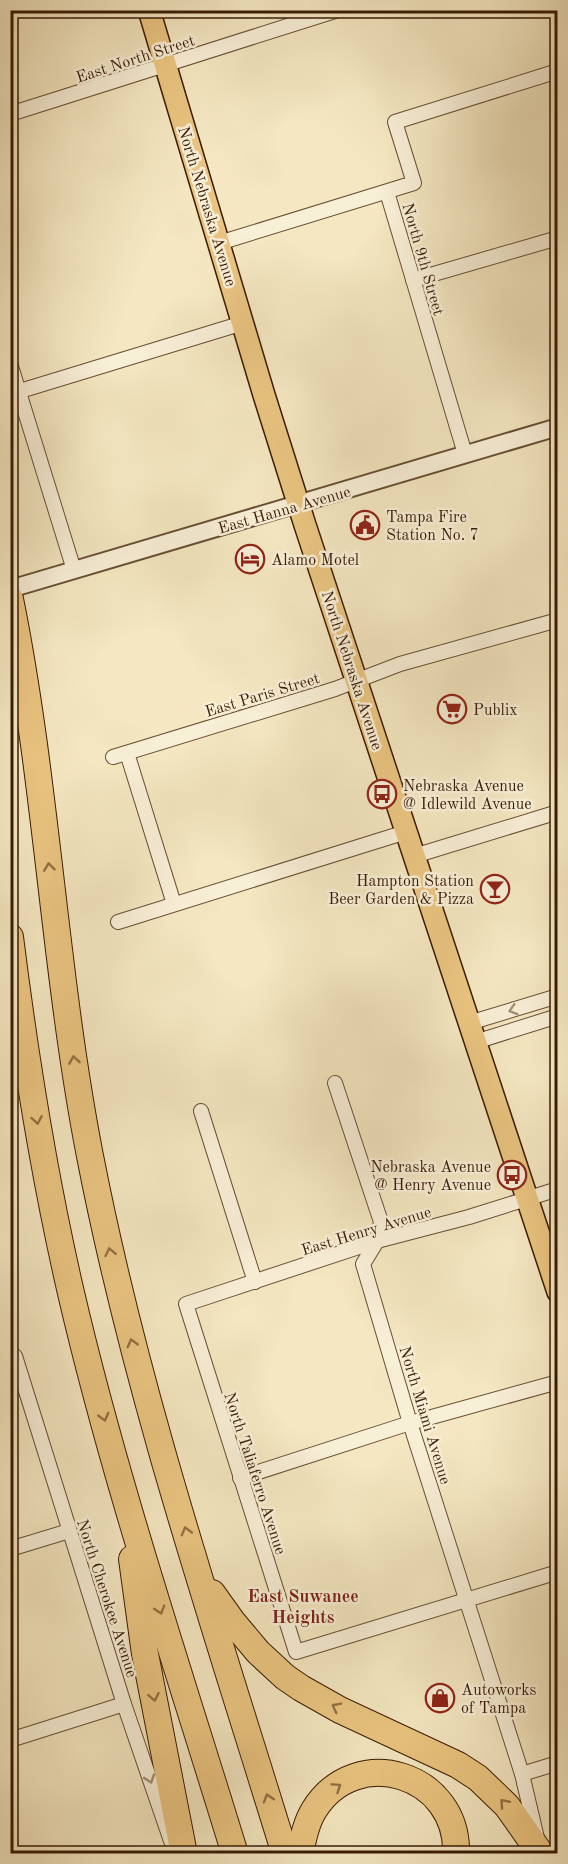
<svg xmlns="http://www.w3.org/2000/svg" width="568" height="1864" font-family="'Old Standard TT',serif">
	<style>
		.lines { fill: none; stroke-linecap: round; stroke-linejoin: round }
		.minor-casing { stroke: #684e33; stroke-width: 16 }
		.tertiary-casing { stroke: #684e33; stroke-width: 20 }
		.primary-casing { stroke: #391b04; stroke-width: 24 }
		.motorway-casing { stroke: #391b04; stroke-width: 28 }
		.minor { stroke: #f8efd7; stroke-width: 14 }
		.tertiary { stroke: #f8efd7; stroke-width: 16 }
		.primary { stroke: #eac480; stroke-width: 21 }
		.motorway { stroke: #eac480; stroke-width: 26 }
		.oneway { stroke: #927042 }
		.oneway2 { stroke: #a29078 }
		.labels { text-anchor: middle; stroke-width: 5; stroke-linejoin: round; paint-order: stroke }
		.street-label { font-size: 16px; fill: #391b04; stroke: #f8efd7 }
		.poi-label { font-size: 16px; fill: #391b04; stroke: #f8efd7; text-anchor: start }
		.neighbourhood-label { font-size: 18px; font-weight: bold; fill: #7a1f14; stroke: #f8efd7 }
	</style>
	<rect width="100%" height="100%" fill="#f4e7c1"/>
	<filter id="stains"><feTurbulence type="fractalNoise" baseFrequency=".00333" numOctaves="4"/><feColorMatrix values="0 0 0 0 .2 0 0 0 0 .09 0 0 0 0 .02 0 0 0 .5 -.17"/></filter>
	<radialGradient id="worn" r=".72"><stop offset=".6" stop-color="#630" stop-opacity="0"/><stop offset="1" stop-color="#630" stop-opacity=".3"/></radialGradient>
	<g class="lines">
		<g class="minor-casing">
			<g id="minor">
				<polyline points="10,114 338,10"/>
				<polyline points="387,192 465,454"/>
				<polyline points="219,243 414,183 395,122 558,71"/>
				<polyline points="413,280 558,238"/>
				<polyline points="10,363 74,570"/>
				<polyline points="20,391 243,323"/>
				<polyline points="127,753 174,904"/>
				<polyline points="113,757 335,689 400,664 558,620"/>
				<polyline points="414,856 558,812"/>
				<polyline points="118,922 406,832"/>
				<polyline points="469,1023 558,996"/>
				<polyline points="475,1042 558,1016"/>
				<polyline points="335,1083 381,1222 377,1241 363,1264 410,1423 522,1774 537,1838"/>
				<polyline points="201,1111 255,1282"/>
				<polyline points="558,1189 469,1217 377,1241 186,1304 296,1652 558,1572"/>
				<polyline points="10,1358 15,1356 124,1704 171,1841"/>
				<polyline points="240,1478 410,1423 558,1382"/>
				<polyline points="10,1549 69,1531"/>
				<polyline points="10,1740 124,1704"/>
				<polyline points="522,1774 558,1763"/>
			</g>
		</g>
		<g class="tertiary-casing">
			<polyline id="tertiary" points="10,589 558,427"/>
		</g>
		<g class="primary-casing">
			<polyline id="primary" points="149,10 264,395 305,525 558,1292"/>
		</g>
		<g class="motorway-casing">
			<g id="motorway">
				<path d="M10 599C47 783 54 971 90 1156 136 1393 214 1623 285 1854"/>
				<path d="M10 937C25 1057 44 1176 71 1293 115 1482 178 1668 235 1854"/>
				<polyline points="132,1559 145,1654 184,1854"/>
				<polyline points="212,1593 232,1621 258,1652 285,1677 301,1688 340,1710 458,1765 478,1778 507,1806 541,1854"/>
				<path d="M300 1854C303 1839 306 1823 314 1810 356 1742 459 1774 456 1854"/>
			</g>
		</g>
		<use href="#minor" class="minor"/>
		<use href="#tertiary" class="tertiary"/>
		<use href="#primary" class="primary"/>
		<use href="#motorway" class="motorway"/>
	</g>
	<defs><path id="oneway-chevron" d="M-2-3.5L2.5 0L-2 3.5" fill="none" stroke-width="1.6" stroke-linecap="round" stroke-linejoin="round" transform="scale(1.5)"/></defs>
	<g class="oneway">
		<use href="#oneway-chevron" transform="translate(49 867) rotate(-97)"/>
		<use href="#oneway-chevron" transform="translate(74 1060) rotate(-99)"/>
		<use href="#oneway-chevron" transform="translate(37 1120) rotate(80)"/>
		<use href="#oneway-chevron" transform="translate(110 1252) rotate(-102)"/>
		<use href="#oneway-chevron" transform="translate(132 1343) rotate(-105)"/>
		<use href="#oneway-chevron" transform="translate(104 1417) rotate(75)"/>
		<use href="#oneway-chevron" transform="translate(186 1531) rotate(-106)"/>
		<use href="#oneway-chevron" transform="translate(160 1610) rotate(73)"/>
		<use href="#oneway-chevron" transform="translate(154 1697) rotate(79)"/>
		<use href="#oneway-chevron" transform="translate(336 1707) rotate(-153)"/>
		<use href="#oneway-chevron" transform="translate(337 1787) rotate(-34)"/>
		<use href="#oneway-chevron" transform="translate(268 1798) rotate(-107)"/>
		<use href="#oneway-chevron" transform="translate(504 1803) rotate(-131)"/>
	</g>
	<g class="oneway2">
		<use href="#oneway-chevron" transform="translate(513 1010) rotate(163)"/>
		<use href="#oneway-chevron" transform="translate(150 1779) rotate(71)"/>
	</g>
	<defs>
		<g id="civic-ring" transform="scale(1.5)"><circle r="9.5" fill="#f8efd7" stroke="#8f2418" stroke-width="1.5"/><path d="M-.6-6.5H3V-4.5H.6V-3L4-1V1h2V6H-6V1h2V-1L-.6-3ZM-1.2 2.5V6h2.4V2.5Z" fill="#8f2418"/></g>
		<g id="hotel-ring" transform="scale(1.5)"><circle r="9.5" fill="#f8efd7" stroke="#8f2418" stroke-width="1.5"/><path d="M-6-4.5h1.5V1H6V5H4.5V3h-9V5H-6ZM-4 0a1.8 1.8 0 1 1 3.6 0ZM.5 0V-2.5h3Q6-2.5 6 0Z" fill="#8f2418"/></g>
		<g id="supermarket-ring" transform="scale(1.5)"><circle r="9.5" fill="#f8efd7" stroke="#8f2418" stroke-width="1.5"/><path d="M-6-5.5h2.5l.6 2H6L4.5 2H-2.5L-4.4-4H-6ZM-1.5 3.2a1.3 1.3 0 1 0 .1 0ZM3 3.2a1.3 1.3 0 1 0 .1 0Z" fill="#8f2418"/></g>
		<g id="bus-ring" transform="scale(1.5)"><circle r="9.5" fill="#f8efd7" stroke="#8f2418" stroke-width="1.5"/><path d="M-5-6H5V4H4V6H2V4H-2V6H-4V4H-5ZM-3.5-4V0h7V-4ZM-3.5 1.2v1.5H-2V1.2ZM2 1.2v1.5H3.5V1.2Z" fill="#8f2418"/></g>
		<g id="bar-ring" transform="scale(1.5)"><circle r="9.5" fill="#f8efd7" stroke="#8f2418" stroke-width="1.5"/><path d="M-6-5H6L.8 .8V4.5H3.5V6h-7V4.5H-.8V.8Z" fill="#8f2418"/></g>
		<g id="shop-ring" transform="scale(1.5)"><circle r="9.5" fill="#f8efd7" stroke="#8f2418" stroke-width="1.5"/><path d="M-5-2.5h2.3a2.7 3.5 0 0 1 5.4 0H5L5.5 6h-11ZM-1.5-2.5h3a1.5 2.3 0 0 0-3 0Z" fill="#8f2418"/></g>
	</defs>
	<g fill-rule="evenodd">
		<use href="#civic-ring" x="365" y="525"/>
		<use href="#hotel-ring" x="250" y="559"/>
		<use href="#supermarket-ring" x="452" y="709"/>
		<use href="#bus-ring" x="382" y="794"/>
		<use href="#bar-ring" x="495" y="889"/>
		<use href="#bus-ring" x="512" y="1175"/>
		<use href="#shop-ring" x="440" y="1698"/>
	</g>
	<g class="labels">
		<g class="street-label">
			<text transform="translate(135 58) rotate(-18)" y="6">East North Street</text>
			<text transform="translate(208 206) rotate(73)" y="6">North Nebraska Avenue</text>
			<text transform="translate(424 259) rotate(74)" y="6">North 9th Street</text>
			<text transform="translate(284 509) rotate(-16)" y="6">East Hanna Avenue</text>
			<text transform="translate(353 670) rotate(72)" y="6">North Nebraska Avenue</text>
			<text transform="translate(262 694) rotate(-17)" y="6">East Paris Street</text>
			<text transform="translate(366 1230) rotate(-17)" y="6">East Henry Avenue</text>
			<text transform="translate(426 1415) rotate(73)" y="6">North Miami Avenue</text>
			<text transform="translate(256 1473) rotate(72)" y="6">North Taliaferro Avenue</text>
			<text transform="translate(108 1598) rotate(72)" y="6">North Cherokee Avenue</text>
		</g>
		<g class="poi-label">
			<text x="386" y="522">Tampa Fire<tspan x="386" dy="18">Station No. 7</tspan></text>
			<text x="271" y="565">Alamo Motel</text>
			<text x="473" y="715">Publix</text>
			<text x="403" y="791">Nebraska Avenue<tspan x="403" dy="18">@ Idlewild Avenue</tspan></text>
			<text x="474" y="886" text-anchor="end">Hampton Station<tspan x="474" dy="18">Beer Garden &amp; Pizza</tspan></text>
			<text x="491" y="1172" text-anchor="end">Nebraska Avenue<tspan x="491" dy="18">@ Henry Avenue</tspan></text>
			<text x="461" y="1695">Autoworks<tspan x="461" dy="18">of Tampa</tspan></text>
		</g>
		<g class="neighbourhood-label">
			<text x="303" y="1602">East Suwanee<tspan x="303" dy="21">Heights</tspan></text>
		</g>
	</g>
	<rect width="568" height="1864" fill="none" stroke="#f4e7c1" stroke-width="36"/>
	<rect x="12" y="12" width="544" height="1840" fill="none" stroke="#391b04" stroke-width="3"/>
	<rect x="18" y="18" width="532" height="1828" fill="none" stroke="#391b04" stroke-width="1.5"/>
	<rect width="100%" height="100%" filter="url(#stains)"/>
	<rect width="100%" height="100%" fill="url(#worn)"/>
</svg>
